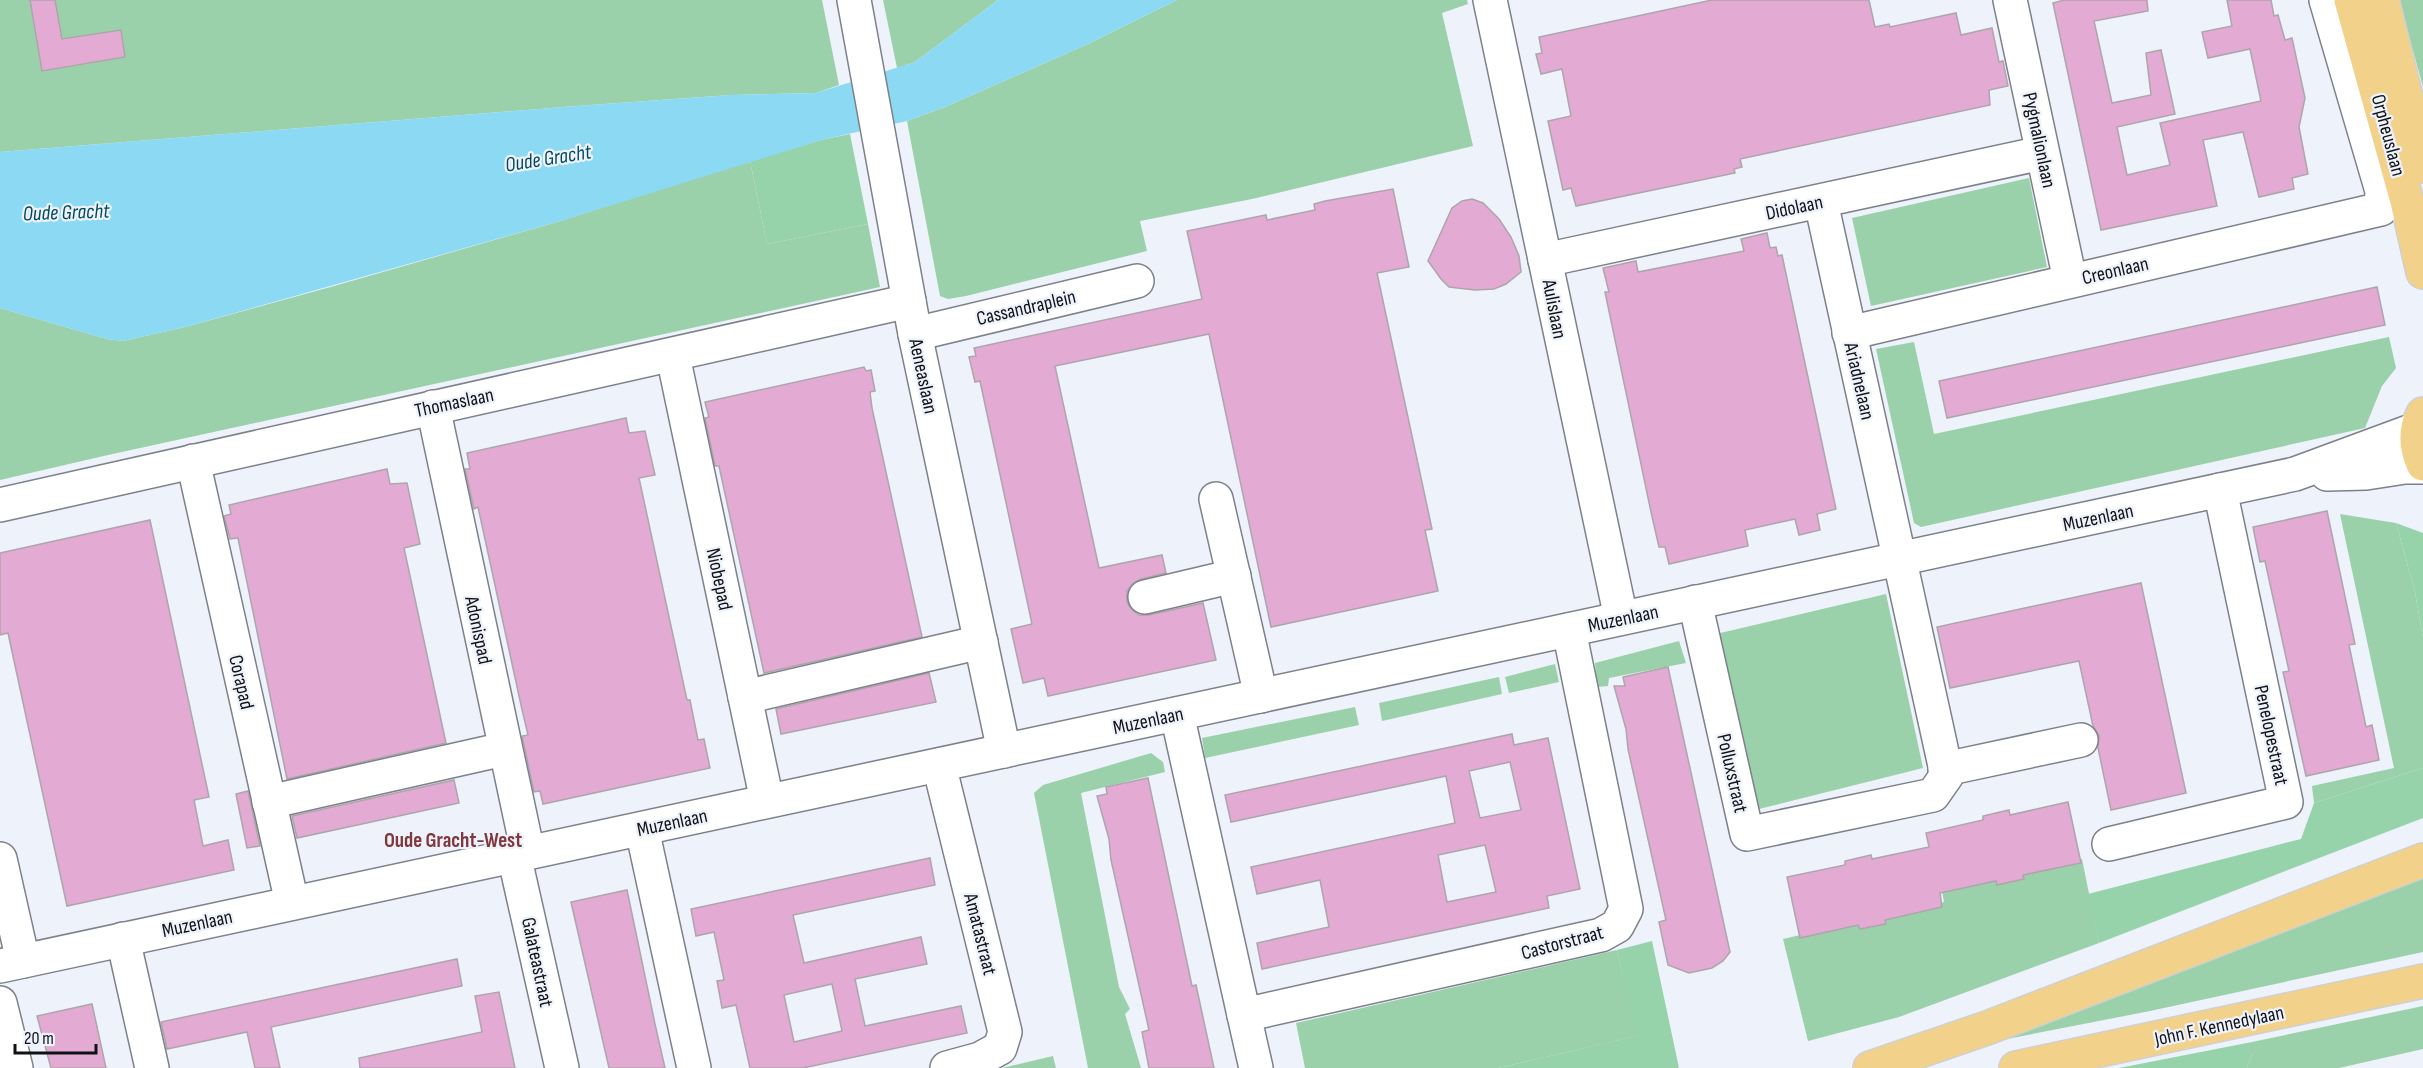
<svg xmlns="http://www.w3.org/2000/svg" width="2423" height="1068" font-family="'Sofia Sans Condensed',sans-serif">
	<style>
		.green { fill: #9ad1ab }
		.forest { fill: #96d3aa }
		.water { fill: #8bd9f3 }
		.building { fill: #e3abd4; stroke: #aea5ab; stroke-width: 1.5; fill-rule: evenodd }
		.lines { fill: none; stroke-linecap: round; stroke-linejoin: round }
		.minor-casing { stroke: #7d8189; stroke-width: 36 }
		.major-casing { stroke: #cfd0d0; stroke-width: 36 }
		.minor { stroke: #fff; stroke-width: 33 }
		.major { stroke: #f2d18b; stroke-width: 33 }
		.labels { text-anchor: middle; stroke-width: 4.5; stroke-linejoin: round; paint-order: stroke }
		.street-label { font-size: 20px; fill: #101215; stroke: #edf2fb }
		.water-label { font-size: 21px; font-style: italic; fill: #01495b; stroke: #edf2fb }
		.neighbourhood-label { font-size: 21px; font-weight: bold; fill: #80383d; stroke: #edf2fb }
	</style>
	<rect width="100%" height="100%" fill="#edf2fb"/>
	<g class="green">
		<polygon points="0,0 822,0 839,85 816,93 731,95 576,106 0,152"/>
		<polygon points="883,0 998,0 915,62 897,68"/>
		<polygon points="1177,0 1467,0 1468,4 1442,13 1473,146 1252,199 1140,221 1147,251 966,296 948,299 940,296 907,121 945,107 1088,44"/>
		<polygon points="2399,0 2423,0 2423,87"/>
		<polygon points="750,161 767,244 868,224 880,287 108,455 0,480 0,308 107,339 123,341 185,327 334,286 557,222"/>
		<polygon points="2029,178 2047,267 1871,306 1852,218"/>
		<polygon points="2389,337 2396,368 2382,386 2365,428 1921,527 1914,523 1876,349 1914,342 1934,434"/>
		<polygon points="2340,514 2396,523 2415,592 2423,638 2423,768 2314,803 2312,786 2394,768"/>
		<polygon points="1886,594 1923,768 1759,809 1716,634"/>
		<polygon points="1679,641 1686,663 1609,678 1608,686 1597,687 1595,663"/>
		<polygon points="1555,664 1559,682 1509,693 1505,677"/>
		<polygon points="1499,677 1502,694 1382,721 1379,703"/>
		<polygon points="1355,707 1359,725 1205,758 1202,738"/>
		<polygon points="1151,753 1163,762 1165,772 1081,793 1119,987 1130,1009 1125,1014 1141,1068 1088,1068 1034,793 1043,785"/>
		<polygon points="2082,859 2099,943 1899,1017 1808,1041 1783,939 1944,902 1942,891"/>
		<polygon points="2423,877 2423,952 2150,1011 1966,1047"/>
		<polygon points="1617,950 1637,1036 1498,1068 1305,1068 1296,1023"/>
		<polygon points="2423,1006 2423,1049 2339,1068 2247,1068 2252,1054 2252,1042"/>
		<polygon points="1053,1056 1056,1068 1002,1068"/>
	</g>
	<g class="forest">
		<polygon points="850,134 868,224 767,244 750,161 825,139"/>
		<polygon points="2396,523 2423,533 2423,638 2415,592"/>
		<polygon points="2423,768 2423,818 2099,943 2088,894 2301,839 2314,803"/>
		<polygon points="1652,941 1679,1068 1498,1068 1636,1036 1617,950"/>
		<polygon points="2252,1042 2252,1054 2247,1068 2119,1068"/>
	</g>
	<polygon class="water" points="998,0 1177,0 1088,44 945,107 907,121 825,139 557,222 185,327 123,341 107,339 0,308 0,152 576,106 731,95 816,93 915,62"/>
	<g class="building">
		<polygon points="30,0 55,0 62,39 121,30 125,57 42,71"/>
		<polygon points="1712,0 1869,0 1875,27 1889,24 1890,27 1956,13 1961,35 1992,28 1999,62 2003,61 2008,86 1989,90 1990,105 1740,159 1742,167 1734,169 1735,173 1576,206 1571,188 1563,190 1548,121 1571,116 1562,69 1541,74 1536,54 1542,53 1539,37"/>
		<polygon points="2064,0 2147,0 2148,11 2094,21 2112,103 2151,95 2146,53 2161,50 2175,114 2117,127 2127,175 2170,165 2160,123 2261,101 2250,49 2208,58 2202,32 2232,26 2227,0 2271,0 2274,16 2278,15 2285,40 2292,38 2305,98 2299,127 2308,174 2292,178 2294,189 2259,197 2243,132 2203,140 2217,206 2101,230 2053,3"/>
		<polygon points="1393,189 1409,267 1377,273 1432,529 1425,530 1438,591 1271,627 1209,334 1055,366 1099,568 1162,555 1166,573 1141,579 1133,583 1127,591 1127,602 1132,610 1139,615 1149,615 1203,603 1216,660 1048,696 1044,678 1023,683 1011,629 1032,624 980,381 975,382 969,357 976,356 974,348 1202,299 1187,231 1266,215 1267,220 1315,210 1314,204 1325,201"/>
		<polygon points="1472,199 1483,203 1499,219 1511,237 1519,256 1521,272 1506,284 1494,289 1475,290 1449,287 1441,279 1428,261 1452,208 1462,201"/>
		<polygon points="1767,233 1770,248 1776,247 1778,256 1782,255 1836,509 1817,514 1820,530 1799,535 1795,519 1745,530 1748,546 1669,564 1665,547 1659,547 1651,512 1605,292 1609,292 1603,268 1636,261 1638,272 1744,251 1741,239"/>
		<polygon points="2377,287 2385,325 1947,418 1939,381"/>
		<polygon points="864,367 866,371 871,370 875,391 870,392 872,408 922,637 764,673 719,466 715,466 705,418 709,417 705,402"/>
		<polygon points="626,418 629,433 645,431 655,475 639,478 687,700 690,700 698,740 704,739 710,768 543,804 540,791 534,792 522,736 528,735 521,705 478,507 474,509 465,469 470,469 467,453"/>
		<polygon points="387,469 390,484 407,483 420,544 404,548 446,743 287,779 238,538 230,539 224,516 231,514 229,505"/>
		<polygon points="2327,511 2355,644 2349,645 2366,727 2372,725 2379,760 2306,776 2283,672 2289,671 2265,561 2260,562 2253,527"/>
		<polygon points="150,520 209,797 194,800 203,846 228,840 234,870 67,906 8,633 0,635 0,553"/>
		<polygon points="2141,583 2186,793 2111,810 2098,748 2099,736 2093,726 2079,661 1950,688 1937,627"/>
		<polygon points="1668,667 1730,952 1723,961 1712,968 1689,973 1668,965 1659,922 1666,920 1628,749 1626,729 1614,686 1625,686 1623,677"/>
		<polygon points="929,673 936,702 781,734 776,709"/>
		<path d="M1512 734 1514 745 1548 738 1580 889 1547 896 1549 908 1262 969 1257 943 1329 927 1320 880 1257 894 1251 867 1455 823 1446 776 1231 822 1225 795ZM1510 762 1521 810 1480 818 1469 771ZM1485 845 1496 892 1447 902 1438 855Z"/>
		<polygon points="1148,778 1192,986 1196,985 1214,1068 1149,1068 1142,1032 1149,1030 1111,860 1109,839 1097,796 1107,794 1106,787"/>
		<polygon points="454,780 459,803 297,838 292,816"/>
		<polygon points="248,791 260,846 247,848 236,794"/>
		<polygon points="2068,802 2081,863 2023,875 2024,879 1997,885 1996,881 1940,893 1942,907 1885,920 1886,924 1860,929 1858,925 1800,938 1787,877 1845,865 1845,861 1871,855 1872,859 1929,847 1926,833 1983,820 1983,816 2009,810 2010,815"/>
		<path d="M930 858 935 885 793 915 804 963 921 937 927 964 855 979 865 1026 961 1006 967 1033 803 1068H750L736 1005 722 1008 717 981 724 980 714 932 696 936 691 909ZM832 984 842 1031 794 1042 784 995Z"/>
		<polygon points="627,890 655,1024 665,1068 609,1068 571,902"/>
		<polygon points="457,959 462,986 271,1027 280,1068 255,1068 247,1032 167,1049 161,1022"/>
		<polygon points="499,992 515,1068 360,1068 359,1058 482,1032 475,996"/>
		<polygon points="92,1004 106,1068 51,1068 37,1016"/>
	</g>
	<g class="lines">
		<g class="minor-casing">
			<g id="minor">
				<polyline points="854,0 915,334 1004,751"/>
				<polyline points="1490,0 1621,618"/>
				<polyline points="2010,0 2070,280"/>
				<polyline points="1545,260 2042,153"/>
				<polyline points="1849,333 2381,209 2382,191 2326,0"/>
				<polyline points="915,334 1137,281"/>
				<polyline points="673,356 767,801"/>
				<polyline points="433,407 528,853"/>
				<polyline points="193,461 292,903"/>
				<polyline points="2327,474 2366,473 2405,467 2423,467"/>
				<polyline points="1216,499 1261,696"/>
				<path d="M0 505C303 435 607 371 909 301"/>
				<polyline points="1145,597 1234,576"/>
				<polyline points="1695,602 1747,834 1933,795 1947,775 1821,202"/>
				<polyline points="745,697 981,642"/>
				<polyline points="1177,714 1244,1015 1601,935 1617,926 1626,909 1569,630"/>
				<polyline points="939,765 1005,1032 1000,1048 980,1059 947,1068"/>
				<polyline points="1945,769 2081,740"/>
				<polyline points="269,802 504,749"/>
				<polyline points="642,829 694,1068"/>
				<polyline points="2109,844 2286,802 2220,490"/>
				<polyline points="514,855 562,1068"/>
				<polyline points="0,859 23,961"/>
				<polyline points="123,939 152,1068"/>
				<polyline points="0,966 2295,474 2417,429"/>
				<polyline points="0,1003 16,1068"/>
				<polyline points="1244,1015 1256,1068"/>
			</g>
		</g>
		<g class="major-casing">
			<g id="major">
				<polyline points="2351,0 2407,201 2423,272"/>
				<polyline points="2382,0 2423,166"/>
				<path d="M2423 414C2414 431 2416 448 2423 464"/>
				<polyline points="1870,1068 1987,1028 2423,860"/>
				<polyline points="2016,1068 2423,981"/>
			</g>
		</g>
		<use href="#minor" class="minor"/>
		<use href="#major" class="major"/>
	</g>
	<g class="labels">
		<g class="street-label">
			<text transform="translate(2389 135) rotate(75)" y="7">Orpheuslaan</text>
			<text transform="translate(2040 140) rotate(78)" y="7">Pygmalionlaan</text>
			<text transform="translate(1794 207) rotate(-12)" y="7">Didolaan</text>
			<text transform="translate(2115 270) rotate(-13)" y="7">Creonlaan</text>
			<text transform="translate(1026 307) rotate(-13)" y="7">Cassandraplein</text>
			<text transform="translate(1555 309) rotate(79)" y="7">Aulislaan</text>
			<text transform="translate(924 376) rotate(78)" y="7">Aeneaslaan</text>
			<text transform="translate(1860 381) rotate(77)" y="7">Ariadnelaan</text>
			<text transform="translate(454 402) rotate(-12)" y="7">Thomaslaan</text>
			<text transform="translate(2098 517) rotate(-12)" y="7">Muzenlaan</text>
			<text transform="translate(720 579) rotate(78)" y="7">Niobepad</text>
			<text transform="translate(1623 618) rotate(-12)" y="7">Muzenlaan</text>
			<text transform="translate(479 630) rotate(78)" y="7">Adonispad</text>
			<text transform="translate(242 682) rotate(77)" y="7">Corapad</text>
			<text transform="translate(1148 720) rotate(-12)" y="7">Muzenlaan</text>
			<text transform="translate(2272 735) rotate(78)" y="7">Penelopestraat</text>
			<text transform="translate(1733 773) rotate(77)" y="7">Polluxstraat</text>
			<text transform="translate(672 822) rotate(-12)" y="7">Muzenlaan</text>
			<text transform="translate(197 923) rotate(-12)" y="7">Muzenlaan</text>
			<text transform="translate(981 934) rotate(76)" y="7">Amatastraat</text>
			<text transform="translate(1562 942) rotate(-15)" y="7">Castorstraat</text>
			<text transform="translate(538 962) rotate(78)" y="7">Galateastraat</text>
			<text transform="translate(2219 1025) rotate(-12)" y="7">John F. Kennedylaan</text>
		</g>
		<g class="water-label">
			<text transform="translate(548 158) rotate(-9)" y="7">Oude Gracht</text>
			<text transform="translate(66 212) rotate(-2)" y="7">Oude Gracht</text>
		</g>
		<g class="neighbourhood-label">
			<text x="453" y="847">Oude Gracht-West</text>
		</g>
	</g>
	<path d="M15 1044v9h81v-9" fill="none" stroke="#101215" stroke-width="3"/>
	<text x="24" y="1044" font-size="18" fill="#101215" stroke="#edf2fb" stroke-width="4.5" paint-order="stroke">20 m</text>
</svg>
